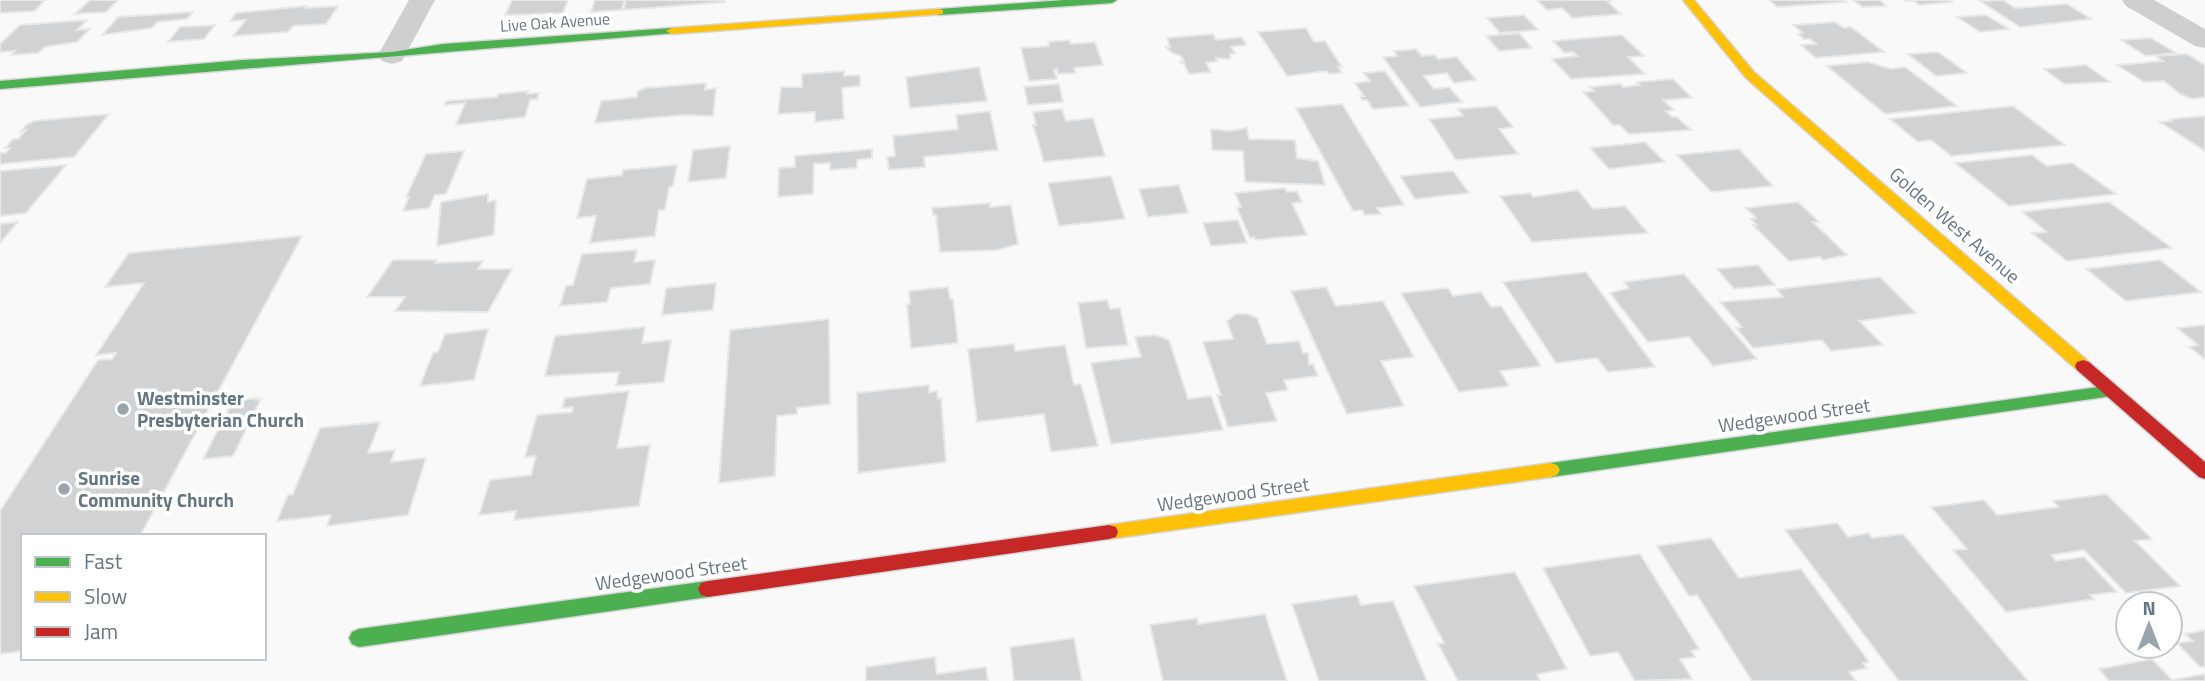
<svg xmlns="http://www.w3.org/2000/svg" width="2205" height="681" font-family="'Titillium Web',sans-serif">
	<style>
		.building { fill: #d0d2d3; stroke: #e8e8e8; stroke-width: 2 }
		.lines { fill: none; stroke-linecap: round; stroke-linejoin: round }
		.fast-casing { stroke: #d5d6d7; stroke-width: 3 }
		.slow-casing { stroke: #d5d6d7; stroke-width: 3 }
		.jam-casing { stroke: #d5d6d7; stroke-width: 3 }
		.street { fill: #cecfd0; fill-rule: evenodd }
		.fast { fill: #4caf50; fill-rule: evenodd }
		.slow { fill: #ffc107; fill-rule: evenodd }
		.jam { fill: #c62828; fill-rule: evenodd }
		.poi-dot { fill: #99a4ac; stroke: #fff; stroke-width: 2.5 }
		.labels { text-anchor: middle; stroke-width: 7; stroke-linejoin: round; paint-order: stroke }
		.far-street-label { font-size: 16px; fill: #657683; stroke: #fff }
		.street-label { font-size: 19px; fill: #657683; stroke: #fff }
		.poi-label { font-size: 19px; font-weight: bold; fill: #657683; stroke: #fff; text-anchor: start }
	</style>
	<rect width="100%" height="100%" fill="#f9f9f9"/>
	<g class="building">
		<polygon points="0,0 45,0 35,11 0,13"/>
		<polygon points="90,0 118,0 106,12 75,14"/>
		<polygon points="512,0 568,0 563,13 505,15"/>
		<polygon points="595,0 624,0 622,10 591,12"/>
		<polygon points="626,0 725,0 725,2 624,10"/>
		<polygon points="1537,0 1612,0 1608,2 1621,14 1572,18 1562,8 1547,10"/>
		<polygon points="1769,0 1843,0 1846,2 1777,7"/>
		<polygon points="1853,0 1880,0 1886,6 1863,7"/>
		<polygon points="1903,0 1949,0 1952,2 1920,5 1914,1"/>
		<polygon points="2003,0 2015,8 2067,4 2091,19 2020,27 1980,1"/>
		<polygon points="306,6 305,8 338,6 326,24 293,26 288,32 233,36 246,20 230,21 236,13"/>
		<polygon points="193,12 187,19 157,22 152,28 102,35 118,17"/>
		<polygon points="1524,15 1538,30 1500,33 1487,18"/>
		<polygon points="1986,15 2009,29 1980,32 1957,17"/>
		<polygon points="87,20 77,30 90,29 77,42 45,47 38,53 11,55 15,51 0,52 0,44 20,25"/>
		<polygon points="1835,22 1844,28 1851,27 1884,52 1816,58 1801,45 1816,44 1810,39 1804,39 1798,34 1803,33 1793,25"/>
		<polygon points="215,25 204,39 168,42 180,27"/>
		<polygon points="1306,28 1314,42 1325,41 1342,67 1338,67 1342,73 1329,74 1327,71 1287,76 1258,32"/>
		<polygon points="1519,33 1532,48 1499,51 1486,36"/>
		<polygon points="1213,34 1216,40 1242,37 1246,45 1231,47 1235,53 1230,54 1230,59 1216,58 1217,61 1206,63 1211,72 1189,74 1184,64 1179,62 1184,62 1181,56 1172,53 1166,47 1170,47 1167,38"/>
		<polygon points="1622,35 1644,56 1628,57 1645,74 1571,79 1552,59 1577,56 1573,52 1564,53 1553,41"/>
		<polygon points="2151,38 2176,53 2146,56 2121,40"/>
		<polygon points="1069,40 1071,44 1095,42 1103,65 1074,68 1076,73 1058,74 1057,69 1054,70 1057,79 1029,81 1021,48 1049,46 1048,42"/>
		<polygon points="1416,49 1422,56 1435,55 1438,59 1457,57 1476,80 1454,83 1447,73 1424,76 1434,89 1449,87 1462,102 1420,107 1383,57 1397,56 1394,51"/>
		<polygon points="1938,52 1967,73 1936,76 1908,54"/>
		<polygon points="2187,54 2205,65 2205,97 2192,99 2180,94 2164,81 2144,82 2117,65 2163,61 2156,56"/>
		<polygon points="1868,62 1891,69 1905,67 1957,106 1885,114 1827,66"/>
		<polygon points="2086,65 2110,82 2064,84 2044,69"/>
		<polygon points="979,67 987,101 910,108 906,77"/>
		<polygon points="844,71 844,76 860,75 860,86 842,88 844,119 815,122 815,112 778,114 781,87 802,87 802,74"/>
		<polygon points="1385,71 1409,106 1373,109 1367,100 1362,100 1360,96 1364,96 1355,83 1370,81 1364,73"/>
		<polygon points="1673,79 1692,98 1663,100 1674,110 1666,111 1672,117 1677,117 1691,130 1629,134 1620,125 1613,125 1583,92 1594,91 1590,87 1620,84 1623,87 1640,85 1637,82"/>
		<polygon points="706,83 705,90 716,88 713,116 683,115 595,123 601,101 637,97 638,91 646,88"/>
		<polygon points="1059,84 1063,102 1028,105 1024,87"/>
		<polygon points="528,91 527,94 539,93 537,99 530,100 525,117 456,125 465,103 445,105 446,101 497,97 498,94"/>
		<polygon points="1342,104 1404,205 1377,208 1381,214 1365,215 1362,210 1353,211 1296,108"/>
		<polygon points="1496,106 1513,127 1499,129 1518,154 1456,160 1429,119 1463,116 1458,109"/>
		<polygon points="2013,106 2065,145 1951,156 1931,140 1918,142 1890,119"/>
		<polygon points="1062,109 1066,121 1093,118 1105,156 1044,162 1033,125 1036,125 1033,112"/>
		<polygon points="990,111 998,150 924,157 925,167 889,170 887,157 895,156 893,136 958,129 956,115"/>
		<polygon points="109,114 74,157 0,164 0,153 6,153 10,148 5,148 13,139 18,139 26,130 21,131 26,125 34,121"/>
		<polygon points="2205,116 2205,151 2160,122 2172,121 2170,119"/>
		<polygon points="1247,128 1249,139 1295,140 1297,158 1318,161 1325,185 1245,182 1243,151 1212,150 1211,129 1230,131"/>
		<polygon points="1645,142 1665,162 1609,169 1590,148"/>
		<polygon points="730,146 726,178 688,182 693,150"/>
		<polygon points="872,149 872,158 857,160 857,168 830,170 830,163 814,164 813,194 778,197 779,168 795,167 795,156"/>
		<polygon points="1739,149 1773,186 1711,192 1677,155"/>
		<polygon points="464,151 446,194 435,195 429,208 403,211 409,197 406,197 426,154"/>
		<polygon points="2032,155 2047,166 2072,163 2116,194 2009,206 1955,163"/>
		<polygon points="66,165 26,213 0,216 0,171"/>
		<polygon points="677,165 673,186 669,187 665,210 659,210 655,236 590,243 596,216 577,218 587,179 622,175 623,170"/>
		<polygon points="1453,171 1469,193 1415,199 1400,176"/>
		<polygon points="1111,176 1125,219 1059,226 1048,183"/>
		<polygon points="1179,185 1188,213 1148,217 1139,189"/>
		<polygon points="1285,188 1287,192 1297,191 1302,202 1292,203 1307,235 1255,240 1254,237 1250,238 1237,208 1241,207 1235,193"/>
		<polygon points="1578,190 1593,209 1625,206 1648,233 1532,242 1500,196 1530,193 1533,197"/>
		<polygon points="488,194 488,202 496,200 494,235 437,246 441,202"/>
		<polygon points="1798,202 1819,222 1813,222 1847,255 1823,260 1820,257 1789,261 1753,225 1757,225 1751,219 1756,218 1746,208"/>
		<polygon points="2109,202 2172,248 2067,261 2032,233 2047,232 2022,212"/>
		<polygon points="990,203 990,207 1011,205 1018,244 998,250 940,252 936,215 933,215 932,208"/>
		<polygon points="1238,220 1247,243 1211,246 1203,223"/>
		<polygon points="18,222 0,243 0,224"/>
		<polygon points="302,236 140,536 23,536 23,651 0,654 0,511 98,360 112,359 116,353 96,355 144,283 105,287 129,253"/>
		<polygon points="637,250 634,262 655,260 650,284 611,288 607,302 560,306 566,286 573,285 582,254"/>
		<polygon points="393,260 437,260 435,263 483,261 478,269 512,269 488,312 395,311 405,297 367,297"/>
		<polygon points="2160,260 2201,292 2126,301 2086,269"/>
		<polygon points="1758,265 1775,285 1734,289 1717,269"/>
		<polygon points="1586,272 1655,367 1608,372 1597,358 1556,363 1503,282"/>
		<polygon points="1684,274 1757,359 1713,366 1689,337 1648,342 1610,293 1629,288 1624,282"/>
		<polygon points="1880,277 1916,313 1859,321 1883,345 1831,351 1822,340 1753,348 1736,328 1742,327 1720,302 1783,297 1777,289"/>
		<polygon points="716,283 713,310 662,315 666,288"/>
		<polygon points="948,287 950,299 953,299 958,343 911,348 907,304 910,304 909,291"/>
		<polygon points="1326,287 1336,306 1383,301 1414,357 1381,361 1404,406 1347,414 1291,291"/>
		<polygon points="1448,288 1453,296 1481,292 1491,307 1501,306 1541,366 1500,371 1509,386 1459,392 1401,293"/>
		<polygon points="1107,300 1110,309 1120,308 1128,345 1086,348 1078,303"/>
		<polygon points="1236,314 1247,314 1257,318 1267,344 1299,341 1303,353 1308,353 1309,365 1313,364 1318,376 1284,380 1288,390 1266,393 1277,421 1228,427 1217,395 1221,395 1203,342 1233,339 1227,321"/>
		<polygon points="829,319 830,404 797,408 797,414 777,416 775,476 719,483 730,330"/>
		<polygon points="2205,325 2205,359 2189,347 2198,345 2177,328"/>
		<polygon points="645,327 642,343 671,340 664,382 616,386 619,372 545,376 555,336"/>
		<polygon points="488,329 474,380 420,386 433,353 438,352 445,334"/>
		<polygon points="1155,335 1169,340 1188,399 1211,396 1223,430 1111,444 1091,363 1141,357 1135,337"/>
		<polygon points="1014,344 1015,351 1065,345 1074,385 1081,384 1098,446 1051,452 1044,414 977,422 968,349"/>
		<polygon points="929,385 929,392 937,391 938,399 941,398 946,462 858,473 857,393"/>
		<polygon points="629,391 617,448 650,445 639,506 514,520 516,511 479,515 490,480 531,475 536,456 525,457 537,415 572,412 573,407 562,408 565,398"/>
		<polygon points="257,398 256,400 261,399 233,456 203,459 233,401"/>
		<polygon points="380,422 368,453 395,450 391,462 426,458 408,515 327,526 331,515 277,521 288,495 293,494 320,428"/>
		<polygon points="2106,494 2152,539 2135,541 2180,586 2126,593 2084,550 2051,555 2056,561 2084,557 2117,592 2090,595 2094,599 2006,612 1953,550 1967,549 1931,507 1984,500 1997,515 2059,507 2053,501"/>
		<polygon points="1837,523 1848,537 1869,533 1872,538 1903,534 2028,681 1899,681 1785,530"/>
		<polygon points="1711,538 1739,578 1801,569 1869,662 1863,663 1867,668 1849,672 1856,681 1752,681 1697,595 1689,596 1657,546"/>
		<polygon points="1640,554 1699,649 1691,651 1695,657 1680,659 1692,679 1635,681 1618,652 1590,656 1543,568"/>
		<polygon points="1515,572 1567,669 1537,674 1540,681 1458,681 1438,644 1444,643 1414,586"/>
		<polygon points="1357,595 1361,605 1393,601 1427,681 1319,681 1292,604"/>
		<polygon points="1265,614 1287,681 1163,681 1150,625 1197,618 1198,624"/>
		<polygon points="2205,630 2205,666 2200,667 2177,643 2193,641 2185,634"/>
		<polygon points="1074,638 1082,681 1014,681 1010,647"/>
		<polygon points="935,657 937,674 986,667 988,681 866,681 866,667"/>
		<polygon points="2152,659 2172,680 2205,674 2205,681 2109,681 2099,669"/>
	</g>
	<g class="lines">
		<g class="fast-casing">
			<g id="fast">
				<polygon points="1065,0 1117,0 1112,3 939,15 934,12 939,9"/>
				<polygon points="672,28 676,29 676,33 0,89 0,81 243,60 392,52 443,44"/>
				<polygon points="2113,385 2121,391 2119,395 1551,477 1545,475 1542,470 1545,465 1551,463"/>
				<polygon points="708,581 715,583 718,589 715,595 708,597 359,647 352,644 349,638 352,632 359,629"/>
			</g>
		</g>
		<g class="slow-casing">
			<g id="slow">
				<polygon points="1683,0 1694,0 1754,72 2089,362 2091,366 2089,370 2077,370 1746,78"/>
				<polygon points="939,9 943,10 943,14 672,34 666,31 672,28"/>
				<polygon points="1551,463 1557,465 1560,470 1557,475 1551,477 1109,539 1102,537 1100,532 1102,527 1109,525"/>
			</g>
		</g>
		<g class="jam-casing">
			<g id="jam">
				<polygon points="2083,360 2089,362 2205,462 2205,479 2199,477 2077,370 2075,366 2077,362"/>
				<polygon points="1109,525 1116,527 1118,532 1116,537 1109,539 708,597 701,595 698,589 701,583 708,581"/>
			</g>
		</g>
		<g class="street">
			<polygon points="409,0 435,0 402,61 392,64 382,61 378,55"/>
			<polygon points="2122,0 2154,0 2205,29 2205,48 2195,46 2126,6"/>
		</g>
		<use href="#fast" class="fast"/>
		<use href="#slow" class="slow"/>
		<use href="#jam" class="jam"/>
	</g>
	<g class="poi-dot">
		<circle cx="123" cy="409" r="7"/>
		<circle cx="64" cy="489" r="7"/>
	</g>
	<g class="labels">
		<g class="far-street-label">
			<text transform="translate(555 22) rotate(-4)" y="6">Live Oak Avenue</text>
		</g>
		<g class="street-label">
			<text transform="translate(1955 225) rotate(41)" y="7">Golden West Avenue</text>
			<text transform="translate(1794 415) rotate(-8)" y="7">Wedgewood Street</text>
			<text transform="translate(1233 494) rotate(-8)" y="7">Wedgewood Street</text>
			<text transform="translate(671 573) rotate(-8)" y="7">Wedgewood Street</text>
		</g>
		<g class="poi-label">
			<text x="137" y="405">Westminster<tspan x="137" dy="22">Presbyterian Church</tspan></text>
			<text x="78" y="485">Sunrise<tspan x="78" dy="22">Community Church</tspan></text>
		</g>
	</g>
	<rect x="21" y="534" width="245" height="126" fill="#ffffff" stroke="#c1c8cd" stroke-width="2"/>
	<rect x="35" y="557" width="35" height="10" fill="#4caf50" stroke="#c1c8cd" stroke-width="2"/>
	<text x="84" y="569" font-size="21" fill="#657683">Fast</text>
	<rect x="35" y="592" width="35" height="10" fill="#ffc107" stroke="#c1c8cd" stroke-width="2"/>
	<text x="84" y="604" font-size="21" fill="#657683">Slow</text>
	<rect x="35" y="627" width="35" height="10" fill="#c62828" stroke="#c1c8cd" stroke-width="2"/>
	<text x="84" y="639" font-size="21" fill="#657683">Jam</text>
	<g transform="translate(2149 625)"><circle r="33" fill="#ffffff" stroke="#c1c8cd" stroke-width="2"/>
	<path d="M0-5L12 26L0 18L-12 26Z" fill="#99a4ac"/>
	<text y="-10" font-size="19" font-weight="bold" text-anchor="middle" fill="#657683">N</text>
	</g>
</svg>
